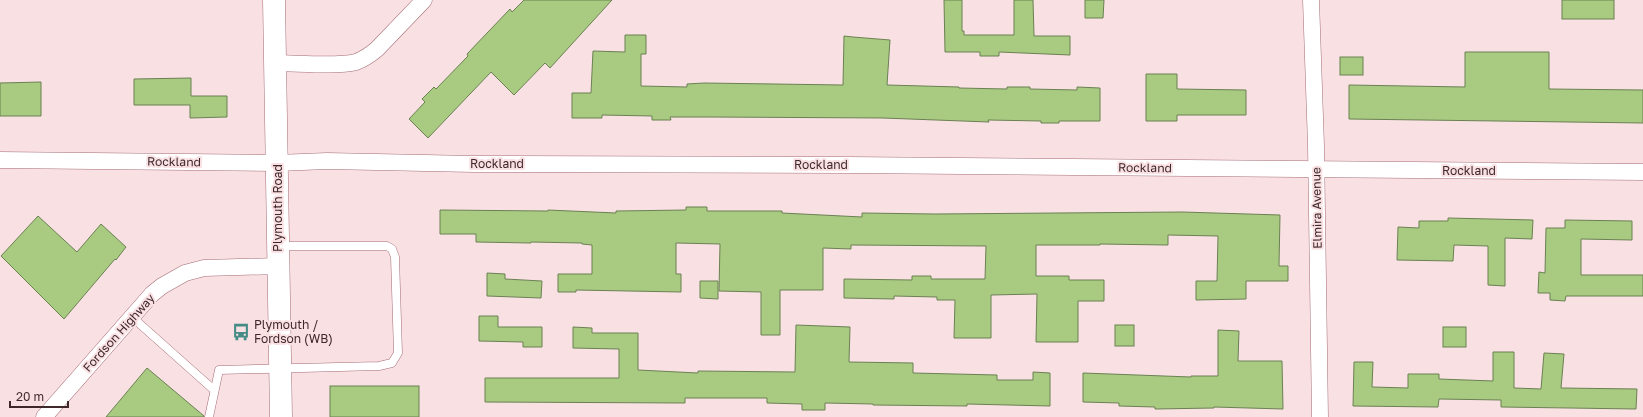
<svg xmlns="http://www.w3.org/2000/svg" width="1643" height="417" font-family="'Golos Text',sans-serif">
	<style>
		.building { fill: #a8ca81; stroke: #6b8153 }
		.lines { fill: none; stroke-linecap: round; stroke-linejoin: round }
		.lane-casing { stroke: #a46d76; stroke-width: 9 }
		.street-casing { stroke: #a46d76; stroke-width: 17 }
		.secondary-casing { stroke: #a46d76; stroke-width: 23 }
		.lane { stroke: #fff; stroke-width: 8 }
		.street { stroke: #fff; stroke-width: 16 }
		.secondary { stroke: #fff; stroke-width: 22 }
		.labels { text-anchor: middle; stroke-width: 4; stroke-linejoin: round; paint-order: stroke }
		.street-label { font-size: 12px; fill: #3f282b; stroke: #f9e0e3 }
		.poi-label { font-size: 12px; fill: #3f282b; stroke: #f9e0e3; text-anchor: start }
	</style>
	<rect width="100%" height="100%" fill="#f9e0e3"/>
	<g class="building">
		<polygon points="524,0 612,0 550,68 545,63 514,95 491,72 428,138 409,119 425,102 422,99 434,87 436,89 468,56 467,54 510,9 512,12"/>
		<polygon points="944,0 962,0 962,31 964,31 964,35 1014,35 1014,0 1033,0 1034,36 1070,36 1070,55 999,52 999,56 980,56 980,52 945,52"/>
		<polygon points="1085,0 1104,0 1103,18 1085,18"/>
		<rect x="1562" y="0" width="52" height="19"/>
		<polygon points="625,35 646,35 646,54 641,54 641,86 687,87 687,84 704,83 843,85 844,36 853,37 890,40 887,85 959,87 959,88 1007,89 1007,87 1030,87 1030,89 1077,90 1077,87 1100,88 1100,121 1059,121 1059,123 1041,123 1041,121 988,120 989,122 883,118 710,117 670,117 671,120 652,120 652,116 602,115 602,118 572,118 572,93 591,93 593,51 625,52"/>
		<polygon points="1465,52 1549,52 1549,89 1643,90 1643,123 1349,119 1349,85 1465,87"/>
		<rect x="1340" y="57" width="23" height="18"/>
		<polygon points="1146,74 1177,74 1177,89 1246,90 1246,115 1177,115 1177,121 1146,121"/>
		<polygon points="191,78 191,96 227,96 227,117 190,118 190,105 134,105 134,79"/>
		<polygon points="41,82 41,116 0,116 0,83"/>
		<polygon points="686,207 707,207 707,211 782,211 782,213 862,217 862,213 934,214 1182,212 1280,215 1279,266 1288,266 1288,281 1246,281 1246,299 1196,300 1196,281 1217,281 1218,236 1168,235 1168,245 1100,244 1100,245 1036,245 1036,276 1069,276 1069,280 1104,280 1104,301 1078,301 1078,342 1036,342 1037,294 991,295 991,338 954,338 955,300 937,300 937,297 894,296 894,299 844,298 844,279 912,280 912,276 931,276 931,279 985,279 986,246 851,245 851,249 823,248 823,290 780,290 780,335 761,335 761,292 719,291 720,244 676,243 676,274 681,274 681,292 576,290 576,292 558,292 558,274 592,274 592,245 582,244 582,243 531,242 531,243 476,242 476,234 440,234 440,210 548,211 548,210 616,213 616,211 686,210"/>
		<polygon points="38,216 77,252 101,224 126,247 116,260 115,259 64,319 1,256"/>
		<polygon points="1448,218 1533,220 1532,239 1505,238 1505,286 1488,285 1488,246 1454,245 1453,261 1397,260 1398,227 1419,228 1419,221 1448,221"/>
		<polygon points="1565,220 1632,221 1632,240 1581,239 1581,275 1643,275 1643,296 1566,296 1565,301 1550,300 1550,293 1538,293 1539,272 1545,273 1546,228 1565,228"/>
		<polygon points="487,273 505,274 505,279 542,281 541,298 487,296"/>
		<polygon points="700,281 718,281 718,299 700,298"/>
		<polygon points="479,316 498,316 498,327 542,327 542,347 523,347 523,342 479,341"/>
		<polygon points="796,325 850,327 849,362 913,363 913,373 997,375 997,380 1033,380 1033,372 1050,373 1050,406 967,404 967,406 873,405 873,404 825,403 825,410 802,410 802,404 767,403 767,398 685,398 685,403 485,402 485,378 619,378 619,349 573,348 573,327 592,328 592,333 638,333 638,370 698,373 698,371 795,372"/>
		<rect x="1115" y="325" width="19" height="21"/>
		<rect x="1443" y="327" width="23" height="20"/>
		<polygon points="1218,330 1239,331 1238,361 1282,361 1283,409 1214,407 1214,408 1155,409 1155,407 1119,406 1119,403 1083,402 1083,373 1191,377 1191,376 1218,376"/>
		<polygon points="1493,352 1514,352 1514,388 1541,389 1544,353 1564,354 1561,388 1637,389 1636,409 1501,407 1501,400 1439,399 1438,407 1353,406 1354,362 1373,362 1372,387 1408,388 1408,374 1439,374 1439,379 1493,381"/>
		<polygon points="147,368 204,416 204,417 106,417"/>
		<rect x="330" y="386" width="89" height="31"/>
	</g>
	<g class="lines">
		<g class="lane-casing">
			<g id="lane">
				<polyline points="132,317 214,390"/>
				<polyline points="209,417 219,370 379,366 392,363 398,353 395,257 392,249 387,246 280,246"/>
			</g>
		</g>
		<g class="street-casing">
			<g id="street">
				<polyline points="1311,0 1316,146 1320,417"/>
				<path d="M276 63C298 63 336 67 356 62 364 59 370 55 377 49L424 0"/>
				<polyline points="0,160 277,163 327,161 474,164 848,165 1643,172"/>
				<polyline points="44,417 152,294 162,286 185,273 204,268 278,266"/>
			</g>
		</g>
		<g class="secondary-casing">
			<polyline id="secondary" points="274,0 281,417"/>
		</g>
		<use href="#lane" class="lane"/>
		<use href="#street" class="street"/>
		<use href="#secondary" class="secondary"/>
	</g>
	<defs>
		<g id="bus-bare" transform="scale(1.38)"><path d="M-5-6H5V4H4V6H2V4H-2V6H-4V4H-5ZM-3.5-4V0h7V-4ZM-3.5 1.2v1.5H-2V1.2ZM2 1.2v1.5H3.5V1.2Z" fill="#458c86" stroke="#f9e0e3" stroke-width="2.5" paint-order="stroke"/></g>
	</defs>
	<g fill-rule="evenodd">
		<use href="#bus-bare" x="241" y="332"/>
	</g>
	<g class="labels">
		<g class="street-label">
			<text transform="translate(174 162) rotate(1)" y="4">Rockland</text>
			<text x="497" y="168">Rockland</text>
			<text x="821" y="169">Rockland</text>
			<text transform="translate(1145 168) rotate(1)" y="4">Rockland</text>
			<text x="1469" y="175">Rockland</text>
			<text transform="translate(278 208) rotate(-90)" y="4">Plymouth Road</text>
			<text transform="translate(1317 208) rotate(-91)" y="4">Elmira Avenue</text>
			<text transform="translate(119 333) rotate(-48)" y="4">Fordson Highway</text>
		</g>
		<g class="poi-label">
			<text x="254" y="329">Plymouth /<tspan x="254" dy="14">Fordson (WB)</tspan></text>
		</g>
	</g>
	<path d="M10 401v6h58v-6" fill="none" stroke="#3f282b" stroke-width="2"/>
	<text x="16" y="401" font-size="12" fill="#3f282b" stroke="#f9e0e3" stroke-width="3" paint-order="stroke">20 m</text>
</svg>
